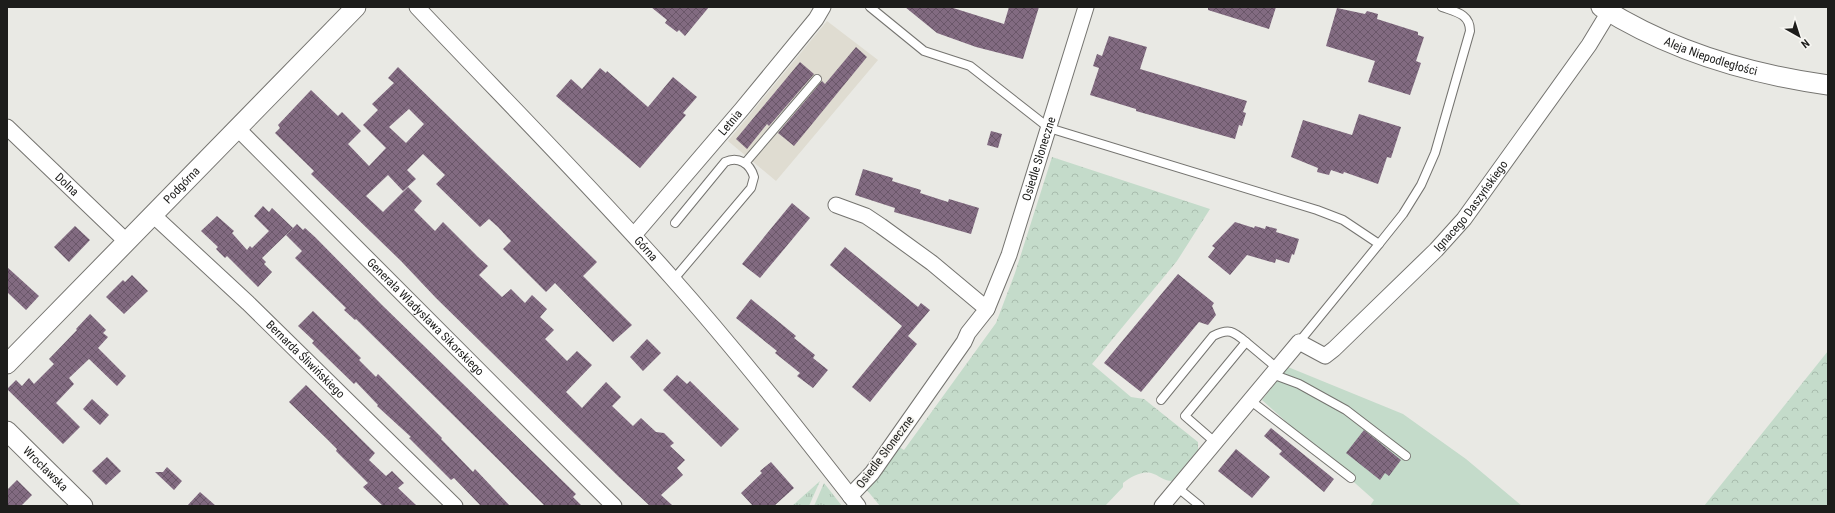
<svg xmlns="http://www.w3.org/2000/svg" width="1835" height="513" font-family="'Roboto Condensed',sans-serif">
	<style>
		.built { fill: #dfdcd1 }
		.grass { fill: url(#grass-tufts) }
		.forest { fill: url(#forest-crowns) }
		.pitch { fill: #c4dbca }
		.building { fill: url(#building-cross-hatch); fill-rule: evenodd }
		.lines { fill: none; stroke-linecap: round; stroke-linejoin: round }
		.service-casing { stroke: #757470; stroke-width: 10 }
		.minor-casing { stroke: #757470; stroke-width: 17 }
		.tertiary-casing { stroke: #757470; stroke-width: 21 }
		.service { stroke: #fff; stroke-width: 8 }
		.minor { stroke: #fff; stroke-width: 15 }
		.tertiary { stroke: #fff; stroke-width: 19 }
		.labels { text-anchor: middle; stroke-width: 3; stroke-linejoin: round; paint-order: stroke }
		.street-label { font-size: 12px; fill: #1d1d1b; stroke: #f7f6f2 }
	</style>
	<defs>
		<pattern id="grass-tufts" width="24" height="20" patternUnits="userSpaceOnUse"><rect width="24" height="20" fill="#c4dbca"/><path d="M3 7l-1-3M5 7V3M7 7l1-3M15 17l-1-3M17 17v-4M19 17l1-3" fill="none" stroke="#a8bcad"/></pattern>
		<pattern id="forest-crowns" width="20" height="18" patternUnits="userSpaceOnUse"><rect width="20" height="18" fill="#c4dbca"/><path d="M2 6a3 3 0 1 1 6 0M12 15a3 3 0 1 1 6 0" fill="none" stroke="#a8bcad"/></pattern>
		<pattern id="building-cross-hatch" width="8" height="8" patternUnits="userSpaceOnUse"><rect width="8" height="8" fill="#826b81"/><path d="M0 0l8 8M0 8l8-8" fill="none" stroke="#6a5769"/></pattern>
	</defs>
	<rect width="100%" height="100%" fill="#e9e9e4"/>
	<polygon class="built" points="827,21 878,60 776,181 728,141"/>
	<g class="grass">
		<polygon points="820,481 809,506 792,506"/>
		<polygon points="824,483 842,506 814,506"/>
	</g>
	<g class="forest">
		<path d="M1052 157 1210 209 1177 261 1092 364 1131 397 1144 399 1198 442V450L1172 481C1163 481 1159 475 1151 473 1141 471 1131 477 1123 483V487L1105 506H880L866 489 896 445 904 450 996 323 1015 273Z"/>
		<polygon points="1828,351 1828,506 1704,506"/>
	</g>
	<polygon class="pitch" points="1288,367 1403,414 1466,459 1522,506 1370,506 1374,500 1262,400"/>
	<g class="building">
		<polygon points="651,7 709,7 685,36 679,30 677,32 665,23 667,20"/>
		<polygon points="905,7 950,7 1004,24 1009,7 1039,7 1023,59 976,47 937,33"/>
		<polygon points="1208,7 1276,7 1269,29 1208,10"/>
		<polygon points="1337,8 1365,14 1367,11 1378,14 1377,19 1418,32 1418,35 1424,37 1416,61 1421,63 1410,95 1368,82 1375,61 1326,46"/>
		<polygon points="1109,36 1147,47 1140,69 1247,101 1243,112 1246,113 1242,126 1239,125 1235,139 1136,111 1136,109 1090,95 1099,68 1093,66 1097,54 1102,56"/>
		<polygon points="856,47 867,57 794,146 778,133 822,81 825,84"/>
		<polygon points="800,62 814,74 769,126 767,124 747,149 736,139"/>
		<path d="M398 67 597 262 583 276 632 325 613 342 555 283 546 292 503 249 511 241 498 227 489 219 480 227 436 184 445 175 423 154 407 170 416 179 403 191 388 175 366 196 383 212 408 187 422 201 414 210 435 231 443 222 478 257 488 266 479 275 502 297 511 289 525 303 532 295 547 309 540 317 554 330 545 339 567 361 577 351 592 365 566 392 582 408 606 382 621 397 612 406 633 426 641 418 656 432 664 433 674 443 670 446 685 460 677 468 683 475 661 495 673 506H650L619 477 436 298 401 261 311 174 314 171 275 133 280 128 278 125 311 90 338 116 342 112 361 131 348 144 369 166 386 148 363 125 378 110 372 104 394 83 388 78ZM409 109 424 124 406 143 389 127Z"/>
		<polygon points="600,68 606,73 607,71 648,107 673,77 697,97 683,113 686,115 640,168 556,96 571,79 582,89"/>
		<polygon points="1359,114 1401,127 1391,158 1387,157 1378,184 1344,172 1343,174 1331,170 1329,175 1317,172 1318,168 1291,157 1303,120 1352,135"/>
		<polygon points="991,131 1002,134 998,148 987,145"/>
		<polygon points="863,169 893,178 892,181 921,190 920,193 948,202 949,199 979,208 971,234 894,212 895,208 855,195"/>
		<polygon points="792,203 810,218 760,278 742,264"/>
		<polygon points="263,206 269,212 272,208 293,228 262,258 266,262 264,264 272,272 258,287 227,256 225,258 216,249 218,247 201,231 217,216 234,231 232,233 247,250 250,246 252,248 269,231 254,216"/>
		<polygon points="1235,222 1254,228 1255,226 1265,229 1266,226 1277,229 1276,232 1299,239 1294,255 1292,254 1289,263 1276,259 1275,263 1247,255 1230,275 1208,257 1215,248 1212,246"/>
		<polygon points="297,224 303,230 305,228 315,237 382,305 537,456 576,494 573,497 582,506 545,506 356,319 355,320 344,310 346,308 295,258 302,251 286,235"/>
		<polygon points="75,226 90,240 69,262 54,247"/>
		<polygon points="845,247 918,307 921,303 930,310 908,336 917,344 870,402 852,387 902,326 830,265"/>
		<polygon points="7,267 39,296 26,310 7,292"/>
		<polygon points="1178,274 1214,303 1212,306 1216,315 1208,325 1199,322 1141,392 1104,363"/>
		<polygon points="132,275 148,291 124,314 106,297 123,280 125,282"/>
		<polygon points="751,299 796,336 794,338 815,355 813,358 828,370 813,388 797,376 800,373 775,353 777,351 736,318"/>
		<polygon points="313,311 361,358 359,360 376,377 378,374 442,438 441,439 473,472 475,469 510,506 481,506 454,478 451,480 409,438 411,437 377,406 378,405 356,382 354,384 322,353 312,343 314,341 298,326"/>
		<polygon points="90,314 106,330 103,333 108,337 98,348 126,376 117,386 89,359 69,378 74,384 56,403 80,427 63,444 7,389 16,380 22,386 29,378 34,384 54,364 49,359 77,330 76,329"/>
		<polygon points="647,339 661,353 643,371 630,357"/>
		<polygon points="677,375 687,384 690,381 739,429 721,447 663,390"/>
		<polygon points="306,385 375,453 369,460 386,476 392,471 404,483 398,488 417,506 383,506 363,487 368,483 336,451 337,449 328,440 289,402"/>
		<polygon points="92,399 109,415 100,425 83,409"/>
		<polygon points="1271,428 1334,479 1324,492 1279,454 1282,451 1264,436"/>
		<polygon points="1364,430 1401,460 1389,476 1385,473 1380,480 1346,453"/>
		<polygon points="1236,449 1270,477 1252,498 1218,471"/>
		<polygon points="107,457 121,471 106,485 92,471"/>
		<polygon points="771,462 794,488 774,506 753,506 741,493 762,473 760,471"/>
		<polygon points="167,467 182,481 174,490 155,472 163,472"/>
		<polygon points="17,480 32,495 21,506 7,506 7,490"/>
		<polygon points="200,492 216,506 187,506"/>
	</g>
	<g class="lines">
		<g class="service-casing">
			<g id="service">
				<polyline points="870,7 924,51 970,66 1049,128 1317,210 1343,220 1379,244 1299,342"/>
				<polyline points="745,163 817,79"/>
				<path d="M1379 244 1403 214 1421 185 1435 153 1470 31C1470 14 1456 12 1442 7"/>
				<path d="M674 279 751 188 754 177C750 163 738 156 725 162L675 223"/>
				<polyline points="1272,374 1299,384 1346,410 1406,456"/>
				<path d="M1161 400 1213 336C1229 328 1233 331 1246 342"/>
				<polyline points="1251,401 1351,478"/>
				<polyline points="1216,443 1185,416 1246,342 1277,368"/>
				<polyline points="1178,488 1200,506"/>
			</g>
		</g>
		<g class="minor-casing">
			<g id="minor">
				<path id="s1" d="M417 7C502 97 590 185 672 278 737 351 798 429 858 506"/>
				<path id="s2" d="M7 127 127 242"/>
				<path id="s3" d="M237 128 614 506"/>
				<polyline points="836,205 866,216 881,226 932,263 987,309 968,333 964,342 872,473 850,496"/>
				<path id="s4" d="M153 215 248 303 455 506"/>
				<path id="s5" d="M634 235 742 109 816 19 823 7"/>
				<path id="s6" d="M987 309 1009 255 1086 7"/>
				<path id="s7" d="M1162 506 1299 342 1325 356 1334 349 1436 250 1464 219 1589 45 1609 12"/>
			</g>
		</g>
		<g class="tertiary-casing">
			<g id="tertiary">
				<path id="s8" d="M1601 7C1669 50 1749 74 1828 85"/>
				<path id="s9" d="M7 364 356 7"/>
				<path id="s10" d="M7 431 83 506"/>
			</g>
		</g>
		<use href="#service" class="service"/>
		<use href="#minor" class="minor"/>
		<use href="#tertiary" class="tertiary"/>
	</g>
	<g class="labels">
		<g class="street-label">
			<text dy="4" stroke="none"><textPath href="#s8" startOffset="121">Aleja Niepodległości</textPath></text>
			<text dy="4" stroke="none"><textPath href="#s5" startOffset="148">Letnia</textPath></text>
			<text dy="4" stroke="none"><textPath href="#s6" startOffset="159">Osiedle Słoneczne</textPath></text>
			<text dy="4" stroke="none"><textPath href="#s2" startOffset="83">Dolna</textPath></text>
			<text dy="4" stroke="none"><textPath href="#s9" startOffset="250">Podgórna</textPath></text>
			<text dy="4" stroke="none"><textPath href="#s7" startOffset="453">Ignacego Daszyńskiego</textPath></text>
			<text dy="4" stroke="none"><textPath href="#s1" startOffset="333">Górna</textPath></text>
			<text dy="4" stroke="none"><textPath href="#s3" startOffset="267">Generała Władysława Sikorskiego</textPath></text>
			<text dy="4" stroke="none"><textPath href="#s4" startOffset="210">Bernarda Śliwińskiego</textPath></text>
			<text transform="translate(885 452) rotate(-53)" y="4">Osiedle Słoneczne</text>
			<text dy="4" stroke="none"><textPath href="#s10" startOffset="54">Wrocławska</textPath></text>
		</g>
	</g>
	<rect width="1835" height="513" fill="none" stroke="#1d1d1b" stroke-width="16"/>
	<g transform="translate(1799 36) rotate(141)" stroke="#f7f6f2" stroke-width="3" paint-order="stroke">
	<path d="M0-3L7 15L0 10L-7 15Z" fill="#1d1d1b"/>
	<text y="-6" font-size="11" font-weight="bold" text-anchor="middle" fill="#1d1d1b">N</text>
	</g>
</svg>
